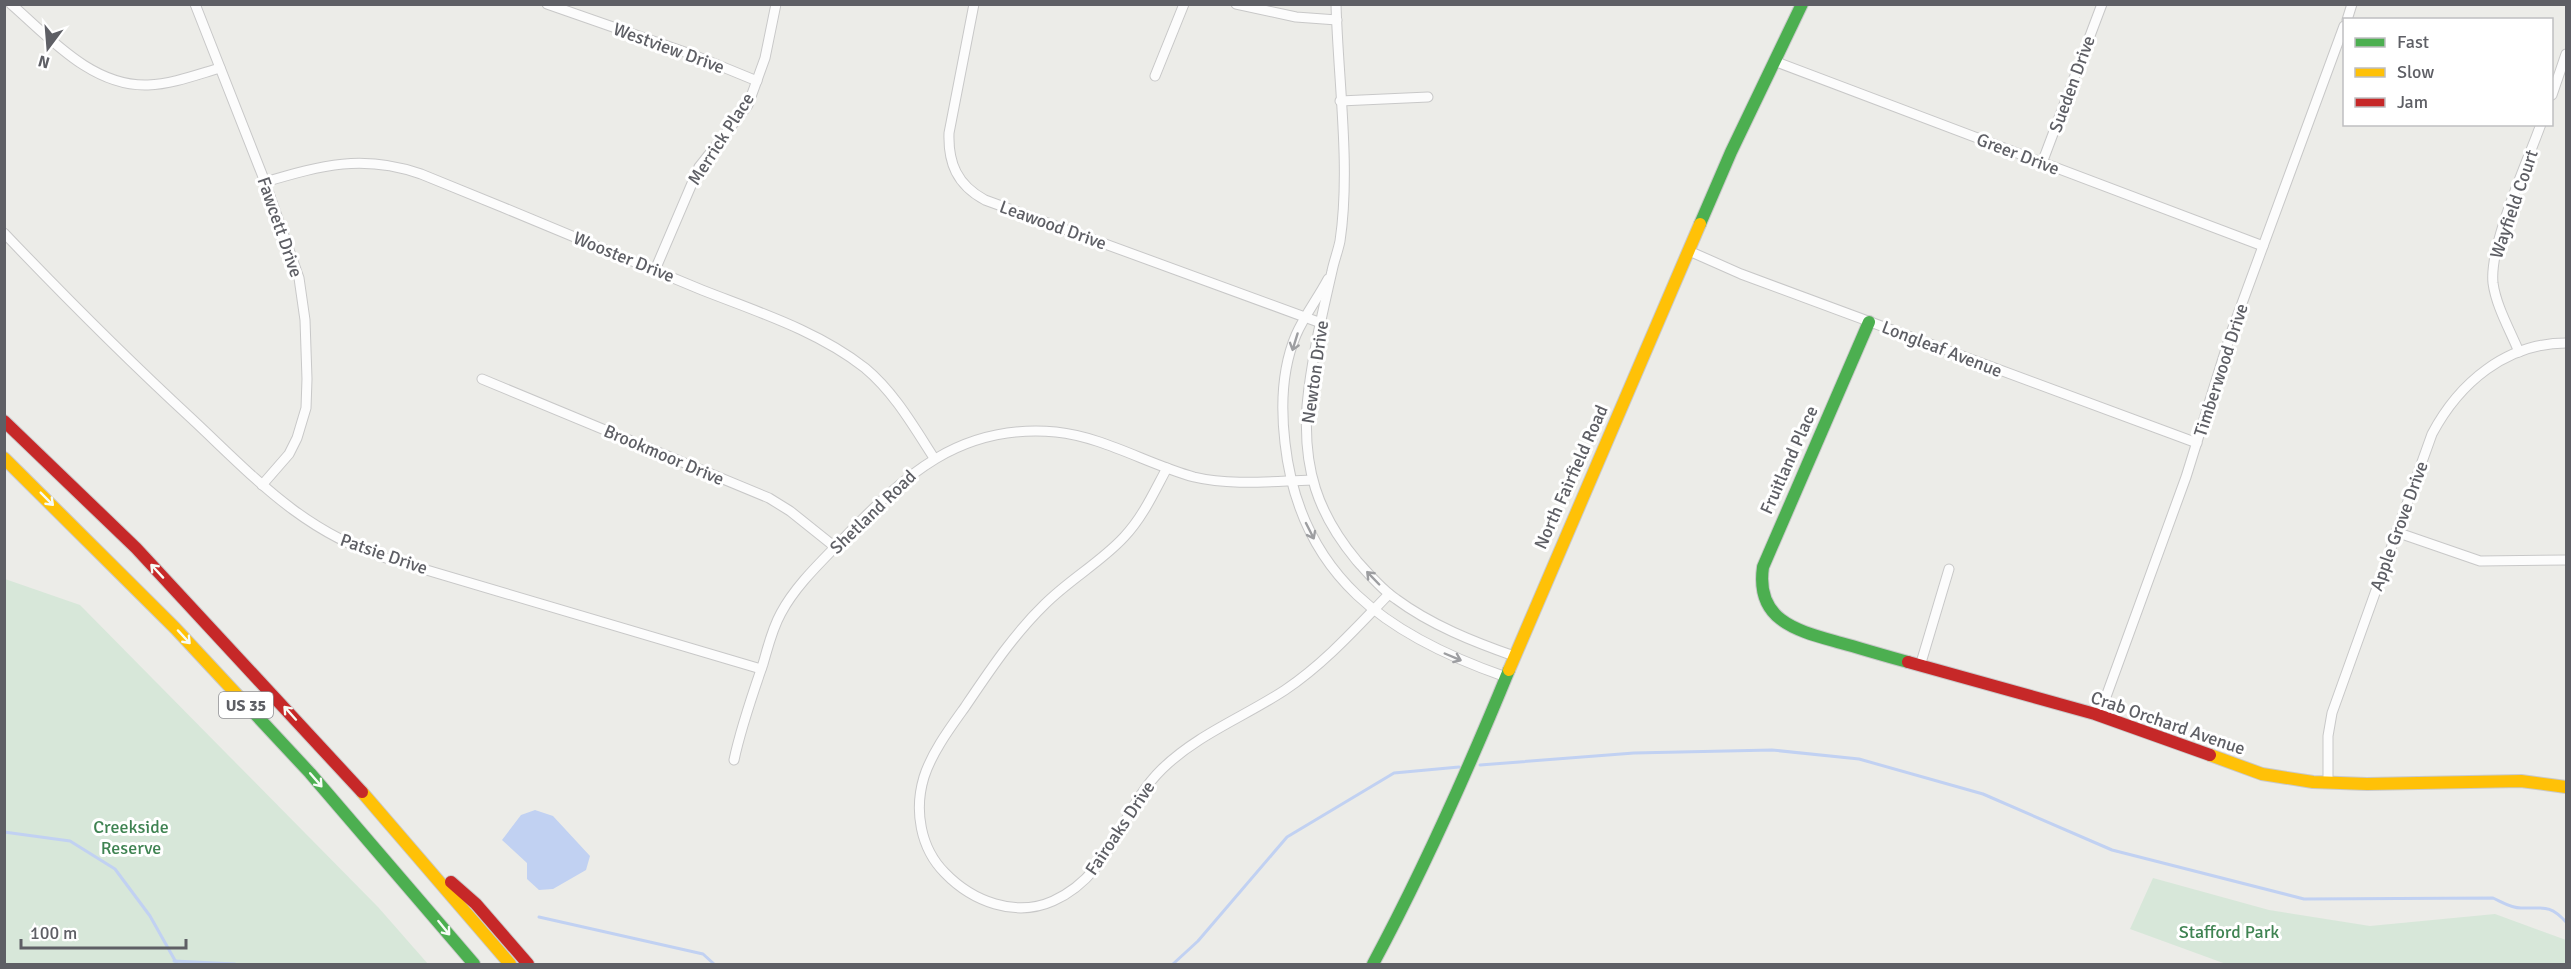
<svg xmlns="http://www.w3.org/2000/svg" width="2571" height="969" font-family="Signika,sans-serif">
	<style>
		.green { fill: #d7e7d9 }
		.water { fill: #c1d1f2 }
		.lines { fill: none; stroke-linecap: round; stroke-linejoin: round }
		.stream { stroke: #c1d1f2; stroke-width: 3 }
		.street-casing { stroke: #c8c8c8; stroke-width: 11 }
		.fast-casing { stroke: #c9c9ca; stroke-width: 14 }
		.slow-casing { stroke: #c9c9ca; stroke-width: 14 }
		.jam-casing { stroke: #c9c9ca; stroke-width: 14 }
		.street { stroke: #fcfcfc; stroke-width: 9 }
		.fast { stroke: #4caf50; stroke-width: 12 }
		.slow { stroke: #ffc107; stroke-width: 12 }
		.jam { stroke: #c62828; stroke-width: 12 }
		.oneway { stroke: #9d9ea1 }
		.oneway2 { stroke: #f6fbf6 }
		.labels { text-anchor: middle; stroke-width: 6; stroke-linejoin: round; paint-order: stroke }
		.shield { fill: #fff; stroke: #8e8f93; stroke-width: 1.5 }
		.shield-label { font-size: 16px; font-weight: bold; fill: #5e5f65 }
		.street-label { font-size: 18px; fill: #5e5f65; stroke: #fff }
		.park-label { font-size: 18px; fill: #3f8352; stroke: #fff }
	</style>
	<rect width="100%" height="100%" fill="#ecece8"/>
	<g class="green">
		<polygon points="5,579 80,605 378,907 428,964 5,964"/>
		<polygon points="2153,878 2269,910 2370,926 2495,914 2566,940 2566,964 2226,964 2130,929"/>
	</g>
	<polygon class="water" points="535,810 553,816 590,856 586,870 553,889 539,890 527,879 527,863 502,840 521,815"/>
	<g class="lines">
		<g class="stream">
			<path d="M1480 765 1634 753 1772 750 1859 759 1983 794 2112 850 2304 899 2493 898C2502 902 2511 908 2521 908 2542 909 2549 903 2566 922"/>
			<polyline points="4,832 70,841 115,869 150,916 177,964"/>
			<polyline points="539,917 703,954 714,964"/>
			<polyline points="174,961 235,964"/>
			<polyline points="1173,964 1198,941 1287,837 1394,773 1459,767"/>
		</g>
		<g class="street-casing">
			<g id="street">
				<path d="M11 4C49 37 92 87 148 85 172 84 196 75 220 68"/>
				<polyline points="195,4 265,182 299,278 305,320 307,379 306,408 297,438 289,454 262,485"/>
				<polyline points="547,4 696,56 757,81"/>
				<path d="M974 4 949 133C948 163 957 185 985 200L1321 323"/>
				<polyline points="1236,4 1296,17 1337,20"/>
				<path d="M1336 4C1338 79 1351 168 1340 241 1338 251 1334 261 1332 271 1322 315 1311 361 1307 406 1303 468 1317 513 1357 561 1369 574 1381 589 1396 599 1431 625 1474 642 1514 656"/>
				<polyline points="2347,20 2352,4"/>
				<polyline points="1774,61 2263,246"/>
				<polyline points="1155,76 1184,4"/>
				<polyline points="2552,95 2566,54"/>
				<polyline points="1340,101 1428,97"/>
				<polyline points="2042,163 2102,4"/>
				<path d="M265 182C322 165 363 154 421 174 515 212 609 251 702 290 758 312 818 331 865 368 894 392 914 427 934 458"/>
				<path d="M4 233C65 297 127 359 192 419 255 478 302 531 386 558L761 669"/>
				<polyline points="1689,251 1741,274 2197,443"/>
				<polyline points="655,270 699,167 748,105 765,58 776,4"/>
				<path d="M1328 279C1318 298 1304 316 1296 335 1282 368 1281 409 1285 443 1300 577 1388 636 1506 677"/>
				<path d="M2519 352C2510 330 2496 306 2493 283 2489 245 2527 163 2541 124"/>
				<polyline points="482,379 769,498 790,511 835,547"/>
				<path d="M1167 468C1154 492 1143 517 1124 537 1101 562 1070 579 1045 604 1014 634 990 670 965 707 950 728 932 752 924 777 914 810 920 848 945 873 972 901 1015 918 1053 901 1113 874 1119 811 1162 769 1198 734 1244 717 1285 690 1325 663 1356 628 1389 594"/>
				<polyline points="2396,532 2480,561 2566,560"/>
				<polyline points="1920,666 1949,569"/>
				<polyline points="2099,716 2186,477 2230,336 2344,26"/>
				<path d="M734 760C741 727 752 696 763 664 768 647 772 629 781 613 796 585 821 562 842 540 904 476 959 423 1056 432 1104 437 1147 464 1194 477 1231 486 1274 481 1312 480"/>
				<path d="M2328 782V736L2332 713 2432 434C2459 383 2506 343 2566 343"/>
			</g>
		</g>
		<g class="fast-casing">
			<g id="fast">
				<polyline points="1700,224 1731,152 1802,4"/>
				<path d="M1869 322 1763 567C1755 622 1799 631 1841 643 1863 649 1885 656 1908 662"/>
				<polyline points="242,700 310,773 474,964"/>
				<path d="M1373 964C1424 869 1468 770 1509 670"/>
			</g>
		</g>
		<g class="slow-casing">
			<g id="slow">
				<polyline points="4,458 175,628 242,700"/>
				<polyline points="1509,670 1700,224"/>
				<polyline points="2210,755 2262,774 2313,782 2367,784 2521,781 2566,787"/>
				<polyline points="362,792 510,964"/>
			</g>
		</g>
		<g class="jam-casing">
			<g id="jam">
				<polyline points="4,421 136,548 362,792"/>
				<polyline points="1908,662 2095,714 2210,755"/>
				<polyline points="451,882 476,904 528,964"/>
			</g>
		</g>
		<use href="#street" class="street"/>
		<use href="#fast" class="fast"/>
		<use href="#slow" class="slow"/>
		<use href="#jam" class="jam"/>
	</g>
	<defs><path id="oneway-shaft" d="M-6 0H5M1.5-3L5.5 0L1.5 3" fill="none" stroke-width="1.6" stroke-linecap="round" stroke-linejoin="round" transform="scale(1.5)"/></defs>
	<g class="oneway">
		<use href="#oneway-shaft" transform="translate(1295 342) rotate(107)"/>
		<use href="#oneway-shaft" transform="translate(1310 531) rotate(63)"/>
		<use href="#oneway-shaft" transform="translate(1373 578) rotate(-134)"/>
		<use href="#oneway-shaft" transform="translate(1453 657) rotate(23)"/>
	</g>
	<g class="oneway2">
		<use href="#oneway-shaft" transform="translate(47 499) rotate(45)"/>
		<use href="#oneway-shaft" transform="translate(157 571) rotate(-133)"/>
		<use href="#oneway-shaft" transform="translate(184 637) rotate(47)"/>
		<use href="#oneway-shaft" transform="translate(290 713) rotate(-132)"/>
		<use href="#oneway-shaft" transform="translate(316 780) rotate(49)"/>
		<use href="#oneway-shaft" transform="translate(444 928) rotate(51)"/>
	</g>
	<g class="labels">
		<rect class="shield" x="219" y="692" width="54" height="26" rx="4.5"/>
		<g class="shield-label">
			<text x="246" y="711">US 35</text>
		</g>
		<g class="street-label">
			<text transform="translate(669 48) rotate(20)" y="6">Westview Drive</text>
			<text transform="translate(2072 84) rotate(-70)" y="6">Sueden Drive</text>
			<text transform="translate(721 139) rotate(-57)" y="6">Merrick Place</text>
			<text transform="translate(2018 154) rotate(21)" y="6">Greer Drive</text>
			<text transform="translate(2514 204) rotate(-71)" y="6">Wayfield Court</text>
			<text transform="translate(1053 225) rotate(20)" y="6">Leawood Drive</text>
			<text transform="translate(280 227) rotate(71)" y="6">Fawcett Drive</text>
			<text transform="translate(624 257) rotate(22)" y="6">Wooster Drive</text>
			<text transform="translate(1942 349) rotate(21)" y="6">Longleaf Avenue</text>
			<text transform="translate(2221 370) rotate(-72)" y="6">Timberwood Drive</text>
			<text transform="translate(1315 372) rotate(-82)" y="6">Newton Drive</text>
			<text transform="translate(664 455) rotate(23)" y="6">Brookmoor Drive</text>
			<text transform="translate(1789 460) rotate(-66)" y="6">Fruitland Place</text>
			<text transform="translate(1571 477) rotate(-66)" y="6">North Fairfield Road</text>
			<text transform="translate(873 512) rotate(-44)" y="6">Shetland Road</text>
			<text transform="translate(2399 526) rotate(-70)" y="6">Apple Grove Drive</text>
			<text transform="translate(384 554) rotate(19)" y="6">Patsie Drive</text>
			<text transform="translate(2168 723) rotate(19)" y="6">Crab Orchard Avenue</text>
			<text transform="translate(1120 828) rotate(-56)" y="6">Fairoaks Drive</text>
		</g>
		<g class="park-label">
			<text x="131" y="833">Creekside<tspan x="131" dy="21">Reserve</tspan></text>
			<text x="2229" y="938">Stafford Park</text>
		</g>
	</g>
	<rect width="2571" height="969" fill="none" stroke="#5e5f65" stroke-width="12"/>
	<rect x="2343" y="18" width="210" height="108" fill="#ffffff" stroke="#bfbfc1" stroke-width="1.5"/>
	<rect x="2355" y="38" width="30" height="9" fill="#4caf50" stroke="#bfbfc1" stroke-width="1.5"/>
	<text x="2397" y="48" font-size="18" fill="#5e5f65">Fast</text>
	<rect x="2355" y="68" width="30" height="9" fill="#ffc107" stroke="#bfbfc1" stroke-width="1.5"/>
	<text x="2397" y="78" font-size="18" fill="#5e5f65">Slow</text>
	<rect x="2355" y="98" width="30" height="9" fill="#c62828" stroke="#bfbfc1" stroke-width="1.5"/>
	<text x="2397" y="108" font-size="18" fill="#5e5f65">Jam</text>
	<g transform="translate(48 48) rotate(196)" stroke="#ffffff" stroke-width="4.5" paint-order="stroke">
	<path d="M0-4.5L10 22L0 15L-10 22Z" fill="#5e5f65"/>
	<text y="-9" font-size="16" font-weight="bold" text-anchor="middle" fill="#5e5f65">N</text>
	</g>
	<path d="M21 939v9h165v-9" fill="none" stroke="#5e5f65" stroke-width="3"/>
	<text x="30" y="939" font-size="18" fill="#5e5f65" stroke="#ffffff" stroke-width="4.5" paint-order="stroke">100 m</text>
</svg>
